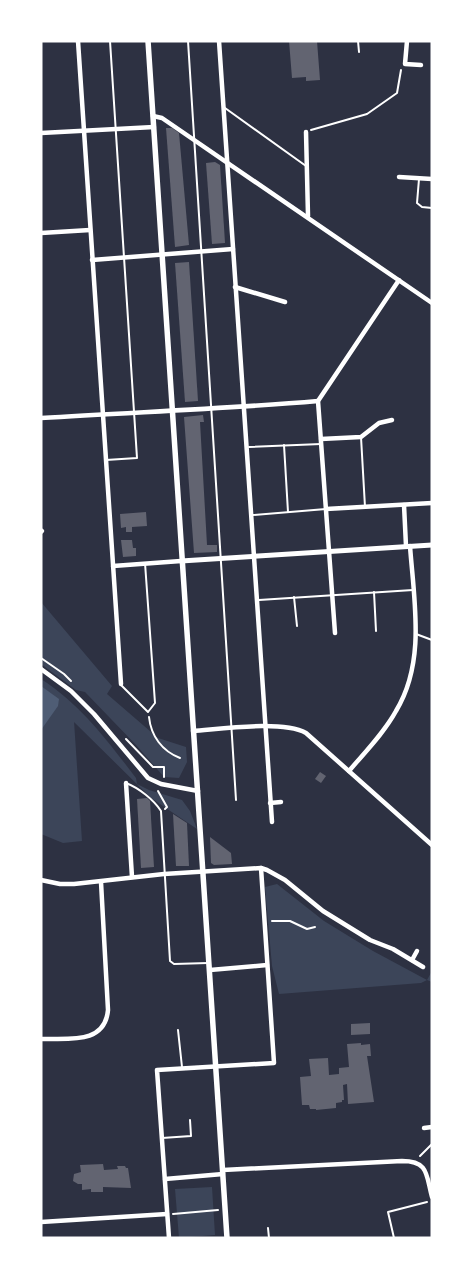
<svg xmlns="http://www.w3.org/2000/svg" width="473" height="1279" font-family="'Fira Sans Condensed',sans-serif">
	<style>
		.green { fill: #3c4559 }
		.water { fill: #4f5d75 }
		.building { fill: #626471 }
		.lines { fill: none; stroke-linecap: round; stroke-linejoin: round }
		.path { stroke: #fff; stroke-width: 2 }
		.service { stroke: #fff; stroke-width: 2 }
		.minor { stroke: #fff; stroke-width: 4.5 }
		.tertiary { stroke: #fff; stroke-width: 5 }
		.secondary { stroke: #fff; stroke-width: 5.5 }
	</style>
	<rect width="100%" height="100%" fill="#2d3142"/>
	<g class="green">
		<polygon points="41,602 112,686 107,694 158,738 186,747 187,762 179,778 164,777 137,746 85,692 76,690 41,664"/>
		<path d="M41 679C81 705 107 740 136 778L137 784 149 790 182 800 190 811 197 829 151 798 74 722V721L82 841 63 843 41 834Z"/>
		<polygon points="277,884 324,921 373,951 427,980 432,971 432,982 427,980 421,983 279,994 272,966 265,887"/>
		<polygon points="212,1187 215,1235 179,1238 175,1189"/>
	</g>
	<polygon class="water" points="41,686 59,699 58,706 41,730"/>
	<g class="building">
		<polygon points="289,41 317,41 320,80 306,81 306,77 292,78"/>
		<polygon points="166,128 172,128 179,133 189,245 175,247"/>
		<polygon points="215,162 220,165 225,243 212,244 206,163"/>
		<polygon points="189,262 198,401 185,402 175,263"/>
		<polygon points="203,415 204,422 200,422 207,545 217,545 217,552 194,553 184,417"/>
		<polygon points="146,512 147,526 132,527 132,532 126,532 126,527 121,528 120,514"/>
		<polygon points="121,540 132,540 133,548 136,548 136,556 123,557"/>
		<polygon points="320,772 326,776 321,783 315,779"/>
		<polygon points="147,798 150,801 154,867 141,868 137,799"/>
		<polygon points="173,814 187,823 189,866 176,866"/>
		<polygon points="210,837 231,853 232,864 214,865 211,863"/>
		<polygon points="370,1023 370,1034 351,1035 351,1024"/>
		<polygon points="361,1043 361,1045 370,1044 371,1056 367,1056 374,1102 348,1104 347,1084 343,1085 344,1100 342,1100 342,1102 336,1103 336,1108 316,1110 316,1109 310,1109 309,1105 302,1105 300,1077 311,1076 309,1059 328,1058 329,1075 339,1074 339,1068 349,1067 347,1044"/>
		<polygon points="103,1164 104,1170 118,1169 117,1166 125,1166 126,1168 128,1168 131,1188 103,1187 103,1192 91,1192 91,1189 82,1190 82,1184 78,1184 73,1181 74,1174 81,1172 80,1165"/>
	</g>
	<g class="lines">
		<g class="path">
			<polyline points="311,130 367,114 397,93 401,70"/>
			<polyline points="41,658 64,674 71,681"/>
			<path d="M149 717C151 736 162 751 180 758"/>
			<polyline points="126,739 153,767 164,767 164,777"/>
			<polyline points="158,791 167,807 165,809"/>
			<polyline points="272,921 290,921 307,929 315,927"/>
			<polyline points="420,1156 432,1144"/>
			<polyline points="173,1214 218,1210"/>
			<polyline points="394,1238 388,1212 427,1202"/>
		</g>
		<g class="service">
			<polyline points="188,41 236,800"/>
			<polyline points="358,41 359,52"/>
			<polyline points="225,108 306,166"/>
			<polyline points="419,179 417,203 422,207 432,208"/>
			<polyline points="361,437 365,507"/>
			<polyline points="284,445 288,512"/>
			<polyline points="249,447 321,444"/>
			<polyline points="106,460 137,458 110,41"/>
			<polyline points="253,515 326,509"/>
			<polyline points="374,592 376,631"/>
			<polyline points="294,597 297,626"/>
			<polyline points="259,600 413,590"/>
			<polyline points="416,634 432,640"/>
			<polyline points="121,685 148,712 155,703 145,563"/>
			<path d="M126 783C139 788 154 800 161 811L170 961 174 964 208 963"/>
			<polyline points="178,1030 182,1067"/>
			<polyline points="162,1138 191,1136 190,1120"/>
			<polyline points="268,1228 269,1238"/>
		</g>
		<g class="minor">
			<polyline points="78,41 121,684"/>
			<polyline points="219,41 272,822"/>
			<polyline points="407,41 405,64 421,65"/>
			<polyline points="153,116 162,118 432,303"/>
			<polyline points="306,132 308,216"/>
			<polyline points="41,133 154,127"/>
			<polyline points="399,177 432,179"/>
			<polyline points="41,233 90,230"/>
			<polyline points="92,260 233,249"/>
			<polyline points="235,287 285,302"/>
			<path d="M41 418C134 412 226 409 318 401"/>
			<polyline points="321,439 361,437 379,423 392,420"/>
			<polyline points="404,505 406,546"/>
			<polyline points="326,509 432,503"/>
			<polyline points="41,532 42,531"/>
			<polyline points="113,566 181,561"/>
			<polyline points="335,633 318,401 399,280"/>
			<polyline points="41,669 71,691 94,714 148,778 161,784 198,791"/>
			<path d="M193 731C221 729 282 720 306 733L432 845"/>
			<path d="M349 771C365 752 384 733 396 711 426 662 414 601 410 546"/>
			<polyline points="126,783 132,877"/>
			<polyline points="270,803 281,802"/>
			<polyline points="41,880 60,884 74,884 164,874 261,868 267,870 285,880 323,911 370,940 393,949 423,967"/>
			<polyline points="412,960 417,951"/>
			<polyline points="210,970 267,965"/>
			<path d="M41 1039C68 1038 105 1045 108 1010L101 882"/>
			<polyline points="424,1128 432,1127"/>
			<path d="M223 1170 402 1161C429 1161 426 1175 432 1197"/>
			<polyline points="165,1179 223,1174"/>
			<polyline points="41,1222 167,1214"/>
			<polyline points="169,1238 157,1070 274,1063 261,868"/>
		</g>
		<polyline class="tertiary" points="181,561 432,545"/>
		<polyline class="secondary" points="148,41 227,1238"/>
	</g>
	<rect width="473" height="1279" fill="none" stroke="#ffffff" stroke-width="85"/>
</svg>
